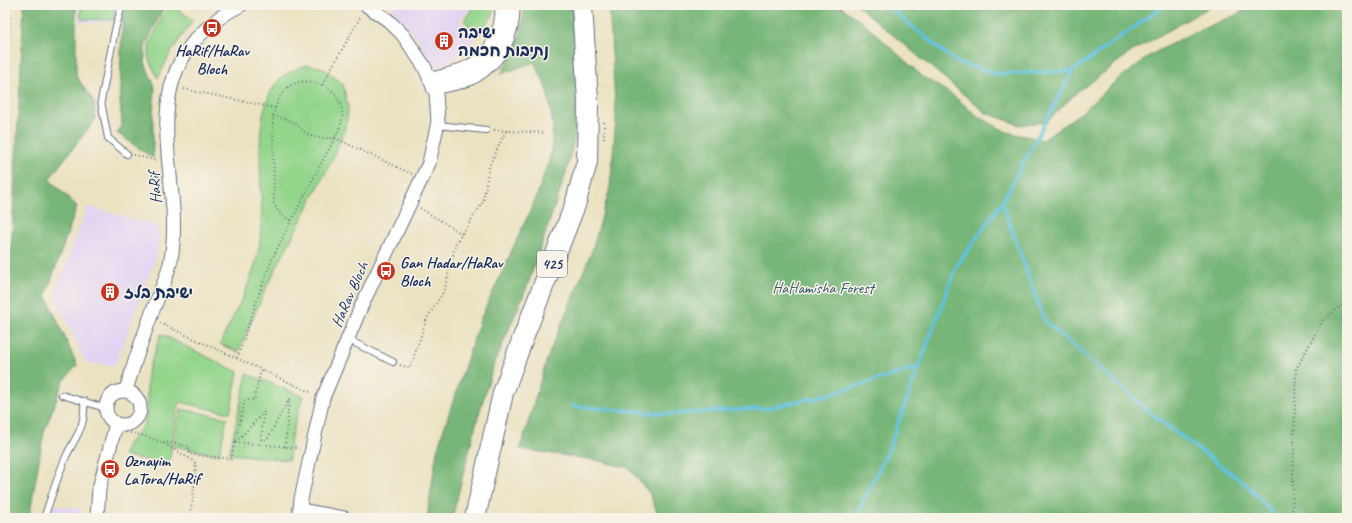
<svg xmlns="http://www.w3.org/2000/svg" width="1352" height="523" font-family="Caveat,'Playpen Sans Hebrew',sans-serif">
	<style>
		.built { fill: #e2d4f3 }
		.green { fill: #94d58c; stroke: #588275 }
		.forest { fill: #77b678; stroke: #49726b }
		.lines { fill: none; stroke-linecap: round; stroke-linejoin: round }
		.stream { stroke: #61c2df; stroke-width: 3.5 }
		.service-casing { stroke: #646e81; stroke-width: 8 }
		.minor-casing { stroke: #646e81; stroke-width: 15 }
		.primary-casing { stroke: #646e81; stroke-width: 22 }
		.path { stroke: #646e81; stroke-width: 2; stroke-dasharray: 1 3; stroke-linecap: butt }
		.service { stroke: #fff; stroke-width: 6 }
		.minor { stroke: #fff; stroke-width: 13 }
		.primary { stroke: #fff; stroke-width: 20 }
		.labels { text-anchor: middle; stroke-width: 3; stroke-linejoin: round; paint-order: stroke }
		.shield { fill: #f7f3e8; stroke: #5d6a87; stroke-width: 1 }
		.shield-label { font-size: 15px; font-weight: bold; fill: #1b2f5e }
		.poi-label { font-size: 16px; font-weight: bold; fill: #1b2f5e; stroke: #f7f3e8; text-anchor: start }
		.street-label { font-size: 16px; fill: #1b2f5e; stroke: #f7f3e8 }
		.park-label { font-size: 16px; fill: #39586a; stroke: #f7f3e8 }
	</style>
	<rect width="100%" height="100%" fill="#f7f3e8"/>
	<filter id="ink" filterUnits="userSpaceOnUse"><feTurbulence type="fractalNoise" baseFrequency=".025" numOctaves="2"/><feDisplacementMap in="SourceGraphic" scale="8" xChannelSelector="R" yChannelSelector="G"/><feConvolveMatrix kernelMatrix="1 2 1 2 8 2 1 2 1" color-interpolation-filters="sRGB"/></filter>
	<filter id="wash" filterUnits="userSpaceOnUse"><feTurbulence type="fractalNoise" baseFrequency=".012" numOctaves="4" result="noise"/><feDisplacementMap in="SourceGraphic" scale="16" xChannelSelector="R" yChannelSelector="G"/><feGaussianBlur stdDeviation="0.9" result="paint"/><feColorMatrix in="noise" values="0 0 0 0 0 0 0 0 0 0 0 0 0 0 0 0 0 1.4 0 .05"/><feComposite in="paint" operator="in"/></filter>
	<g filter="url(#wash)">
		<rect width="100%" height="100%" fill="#ebe2c1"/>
		<g class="built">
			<polygon points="80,5 125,5 123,22 79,22"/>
			<polygon points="389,5 468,5 468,12 459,20 476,38 464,51 441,67 435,66 417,38"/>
			<polygon points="88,206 158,227 160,242 153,265 115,366 86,363 54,294"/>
			<polygon points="52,505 82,509 82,518 48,518"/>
		</g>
		<g class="green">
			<polygon points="81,5 115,5 114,20 81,19"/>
			<polygon points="168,5 171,5 193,20 171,52 158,78 149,60 149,44"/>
			<polygon points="471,5 494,5 493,15 478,36 464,20 471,10"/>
			<path d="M307 65 323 68 343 84 348 108 346 126 332 160 267 286 238 352 220 344C235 312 253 282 259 248 268 199 248 127 274 86 282 74 295 69 307 65Z"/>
			<polygon points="161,334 238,372 230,413 179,402 169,463 123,456 128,444 144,425 147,411 147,374"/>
			<polygon points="247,374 303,396 291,437 289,460 229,454"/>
			<polygon points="181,409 227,418 219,455 174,446"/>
		</g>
		<g class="forest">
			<polygon points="24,5 76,5 76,76 94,102 95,120 49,179 77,206 46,295 77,365 63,382 44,432 29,518 5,518 11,257"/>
			<polygon points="124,5 165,5 145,46 145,63 155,87 153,113 153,158 117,133 122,126 120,100 121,45"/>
			<path d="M523 5H572L577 127 566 173 528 284 493 367 476 424 452 518H427L437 450 480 320 536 198 551 154 553 125 547 89 534 62 501 74C513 52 526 31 523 5Z"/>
			<polygon points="609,5 839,5 867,26 923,77 951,94 979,117 1007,132 1043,140 1082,112 1116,81 1152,54 1194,32 1236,15 1250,5 1347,5 1347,518 659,518 650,494 629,468 595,460 520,449 547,359 592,251 610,188 616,119"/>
			<polygon points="857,5 1213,5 1131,52 1075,94 1048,121 1020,125 986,113"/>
		</g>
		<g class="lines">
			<g class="stream">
				<polyline points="886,5 956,62 998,74 1073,71"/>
				<polyline points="1002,202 1044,320 1153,415 1248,486 1277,518"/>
				<polyline points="572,406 670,414 768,408 827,395 919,367"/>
				<polyline points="855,518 887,453 956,267 1002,202 1073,71 1165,5"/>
			</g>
		</g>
	</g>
	<g filter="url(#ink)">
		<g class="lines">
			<g class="service-casing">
				<g id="service">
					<polyline points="122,5 115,30 101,101 108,138 127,154"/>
					<polyline points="437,125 486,130"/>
					<polyline points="347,339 393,362"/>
					<polyline points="62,395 105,408"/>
					<path d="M44 518C51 498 57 478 65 459 75 436 86 429 84 401"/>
				</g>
			</g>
			<g class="minor-casing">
				<g id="minor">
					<path d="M430 80C442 76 457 73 468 67 492 55 503 30 502 5"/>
					<path d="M433 88C446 85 464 83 475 76 501 61 514 34 513 5"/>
					<path d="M126 390C134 363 143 337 153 310 159 294 168 276 171 259 184 185 140 103 196 39 209 25 224 13 241 5"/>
					<circle cx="123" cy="408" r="17"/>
					<polyline points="300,510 344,518"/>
					<polyline points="97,518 99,489 116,424"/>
					<polyline points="299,518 301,499 323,398 361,307 429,163 438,122 436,93 424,66 403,35 389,21 366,5"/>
				</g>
			</g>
			<g class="primary-casing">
				<polyline id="primary" points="475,518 503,393 523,338 575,205 587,162 588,101 582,5"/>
			</g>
			<g class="path">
				<polyline points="322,85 361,16"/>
				<polyline points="184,89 275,108"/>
				<polyline points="273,116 286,119 298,125 303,131 311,136 320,138 335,138 412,174"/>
				<polyline points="494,130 546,133"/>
				<polyline points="604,139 604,122"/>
				<polyline points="134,155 157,161"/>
				<polyline points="5,163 10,5"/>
				<polyline points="420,208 462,234"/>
				<polyline points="160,323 312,393"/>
				<path d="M237 358C250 323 262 280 278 247 293 217 309 187 324 158 330 146 340 132 342 119 344 107 337 91 325 86 296 74 280 86 273 116L274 204 279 213 292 221"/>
				<polyline points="400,365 410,368 427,318 444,291 456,243 483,202 489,166 506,131"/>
				<path d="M126 432C158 438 168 445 196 463L193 499 189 518"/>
				<polyline points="163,442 189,446 189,454 231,459 245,400 254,400 261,370"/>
				<polyline points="235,442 299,448"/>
				<polyline points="236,442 264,412 261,439 267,440 289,399 285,447"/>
				<polyline points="1292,518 1296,369 1323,320 1347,301"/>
			</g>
			<use href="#service" class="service"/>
			<use href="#minor" class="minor"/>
			<use href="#primary" class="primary"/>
		</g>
	</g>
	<defs>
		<g id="bus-disc" transform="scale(1)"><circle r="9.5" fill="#c8321e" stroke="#f7f3e8"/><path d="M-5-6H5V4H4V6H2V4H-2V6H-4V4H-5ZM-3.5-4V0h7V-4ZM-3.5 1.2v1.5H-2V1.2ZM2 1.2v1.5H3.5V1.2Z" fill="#fff"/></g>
		<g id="building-disc" transform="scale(1)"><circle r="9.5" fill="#c8321e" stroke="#f7f3e8"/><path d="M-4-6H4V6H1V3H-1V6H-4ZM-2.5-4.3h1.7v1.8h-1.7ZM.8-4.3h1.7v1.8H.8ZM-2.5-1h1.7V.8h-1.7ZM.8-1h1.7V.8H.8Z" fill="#fff"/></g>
	</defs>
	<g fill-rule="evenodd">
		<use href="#bus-disc" x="212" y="28"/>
		<use href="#building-disc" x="444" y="41"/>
		<use href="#bus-disc" x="386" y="271"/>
		<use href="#building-disc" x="110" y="292"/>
		<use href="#bus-disc" x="110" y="469"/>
	</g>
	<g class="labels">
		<rect class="shield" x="537" y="251" width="30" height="26" rx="3"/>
		<g class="shield-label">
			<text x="552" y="269">425</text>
		</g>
		<g class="poi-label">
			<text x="458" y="38">ישיבה<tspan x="458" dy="18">נתיבות חכמה</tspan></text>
			<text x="212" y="56" text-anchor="middle">HaRif/HaRav<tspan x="212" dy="18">Bloch</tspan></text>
			<text x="400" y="268">Gan Hadar/HaRav<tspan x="400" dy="18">Bloch</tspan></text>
			<text x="124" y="298">ישיבת בלז</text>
			<text x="124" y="466">Oznayim<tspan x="124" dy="18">LaTora/HaRif</tspan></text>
		</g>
		<g class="street-label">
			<text transform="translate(154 188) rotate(-95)" y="6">HaRif</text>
			<text transform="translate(349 294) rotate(-66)" y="6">HaRav Bloch</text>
		</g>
		<g class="park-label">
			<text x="823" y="293">HaHamisha Forest</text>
		</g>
	</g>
	<rect width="1352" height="523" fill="none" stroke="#f7f3e8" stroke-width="20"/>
</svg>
